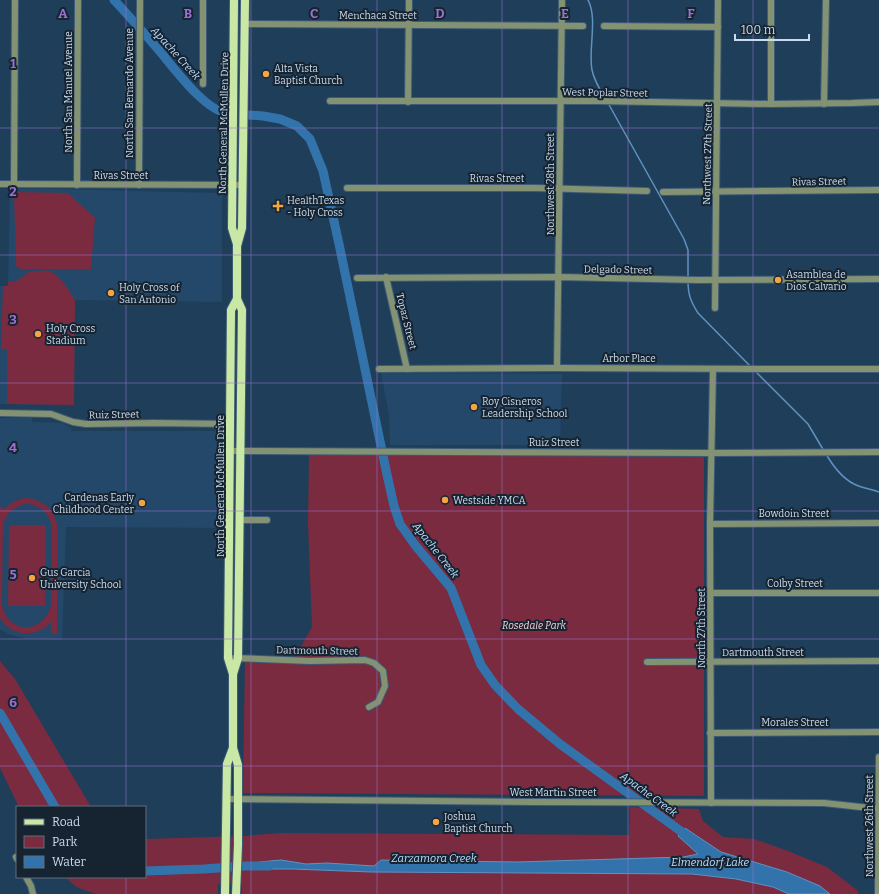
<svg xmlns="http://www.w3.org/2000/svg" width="879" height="894" font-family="Bitter,serif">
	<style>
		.built { fill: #23486a }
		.green { fill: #7a2b3f; fill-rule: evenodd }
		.water { fill: #3373ac; stroke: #6092c0 }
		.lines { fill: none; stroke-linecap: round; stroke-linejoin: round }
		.stream { stroke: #6092c0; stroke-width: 1.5 }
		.river { stroke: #3373ac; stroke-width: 9 }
		.minor-casing { stroke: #3e5a74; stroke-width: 8 }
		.major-casing { stroke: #3e5a74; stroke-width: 10 }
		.minor { stroke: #839272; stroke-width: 6 }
		.major { stroke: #c9e8a5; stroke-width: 8 }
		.grid { fill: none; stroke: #9b72d1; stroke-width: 1; stroke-opacity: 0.55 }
		.poi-dot { fill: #f3a443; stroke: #162431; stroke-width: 1.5 }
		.labels { text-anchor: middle; stroke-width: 4; stroke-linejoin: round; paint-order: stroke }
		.street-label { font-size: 10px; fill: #cadbed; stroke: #162431 }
		.poi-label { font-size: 10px; fill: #cadbed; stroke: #162431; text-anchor: start }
		.park-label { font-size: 10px; font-style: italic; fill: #ffced5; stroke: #162431 }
		.water-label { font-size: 11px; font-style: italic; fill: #bddefe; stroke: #162431 }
		.grid-label { font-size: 13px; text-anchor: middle; font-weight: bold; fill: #9b72d1; stroke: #162431; stroke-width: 4; stroke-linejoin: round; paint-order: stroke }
	</style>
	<rect width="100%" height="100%" fill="#1f3e5a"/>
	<g class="built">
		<polygon points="10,188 222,193 222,302 75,300 74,405 0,404 0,286 8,286"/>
		<polygon points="381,373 562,374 560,445 390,445 389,415"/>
		<polygon points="0,418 32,418 32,422 62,423 71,428 71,431 221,431 221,476 223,476 223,528 66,527 62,640 28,639 8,634 0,629"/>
	</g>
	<g class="green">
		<polygon points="16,192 68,193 95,218 91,269 20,269 16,266 14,194"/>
		<path d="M39 271C42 271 46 270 49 271 60 274 69 291 75 300L74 405 7 404V350L1 349 3 286H8V282H15L29 272Z"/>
		<polygon points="309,454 704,457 704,796 243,793 245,656 295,657 312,627 308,524"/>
		<path d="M26 498C43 500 54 509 57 525V634H51V622C38 638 10 637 0 618V507H3V510C10 503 16 500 26 498ZM25 504C40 504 48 512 52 526L51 605C44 635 7 635 2 604L3 527C5 514 12 508 25 504Z"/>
		<polygon points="9,525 46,525 45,606 8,606"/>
		<polygon points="0,661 15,679 91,807 19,807 0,768"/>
		<polygon points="630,807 699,809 703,821 723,837 754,839 788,851 827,867 857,890 859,894 242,894 242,884 218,884 218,894 96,894 76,887 65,877 145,877 145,839 242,836 281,833 629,835"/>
	</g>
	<polygon class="water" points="685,828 721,852 787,872 820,886 830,894 789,894 773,887 736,879 692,874 371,872 292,869 258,869 257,866 259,862 281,860 306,864 327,863 374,866 381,860 517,862 683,857 698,854 678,836"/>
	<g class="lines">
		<g class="stream">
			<path d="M588 0C598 19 588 49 592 70 594 80 600 90 605 98"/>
			<polyline points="608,103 684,239 688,250 688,277"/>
			<path d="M688 281C688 295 691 302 698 313L751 367"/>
			<polyline points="755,371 808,424 824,451"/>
			<path d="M826 454C833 466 842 478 854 484 862 488 871 489 879 492"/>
		</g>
		<g class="river">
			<path d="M114 0C129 16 143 32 157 48 172 65 205 112 228 113"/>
			<polyline points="249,115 263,116 280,119 297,126 310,139 323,171 339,244 386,470 394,506 400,524 415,545 451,588 481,665 495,685 518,709 560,744 682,832 690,840"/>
			<polyline points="0,713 55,807"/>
			<polyline points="145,871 204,869 245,866 269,866"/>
		</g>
		<g class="minor-casing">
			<g id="minor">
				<polyline points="203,0 203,84"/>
				<polyline points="245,24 583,26"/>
				<polyline points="604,26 718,27"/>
				<polyline points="330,101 597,101 771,104 852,103 879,102"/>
				<polyline points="408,102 409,0"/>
				<polyline points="771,104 771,0"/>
				<polyline points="824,104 826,0"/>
				<polyline points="0,184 243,185"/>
				<polyline points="14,184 15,0"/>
				<polyline points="77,185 78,0"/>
				<polyline points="139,185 140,0"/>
				<polyline points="347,188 536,188 647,191"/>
				<polyline points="663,192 879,190"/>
				<polyline points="386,277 407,369"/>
				<polyline points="357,278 559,277 698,280 879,279"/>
				<polyline points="715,308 718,0"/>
				<polyline points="557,368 562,0"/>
				<polyline points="379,369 557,368 763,369 879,369"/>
				<polyline points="0,413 51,414 73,422 86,424 154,423 230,424"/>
				<polyline points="230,451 712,453 879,452"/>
				<polyline points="240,520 267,520"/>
				<polyline points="710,524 879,523"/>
				<polyline points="711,593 879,593"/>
				<polyline points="234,658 310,661 365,660 374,663 383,671 385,686 378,702 369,707"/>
				<polyline points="647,662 879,661"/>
				<polyline points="710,733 879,732"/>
				<polyline points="226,799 535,802 824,803 879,809"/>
				<polyline points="711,803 710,524 713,369"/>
				<polyline points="16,857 17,859"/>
				<polyline points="26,877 31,886 33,894"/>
				<polyline points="878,894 879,757"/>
			</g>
		</g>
		<g class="major-casing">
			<g id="major">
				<polyline points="234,0 232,228 237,244"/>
				<polyline points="233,674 228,658 231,310 237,299"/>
				<polyline points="233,748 238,765 238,845 236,894"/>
				<polyline points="225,894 227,764 233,748 233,674 238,658 242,310 237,299 237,246 242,228 245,0"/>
			</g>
		</g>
		<use href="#minor" class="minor"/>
		<use href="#major" class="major"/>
	</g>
	<path class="grid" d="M126 0V807M251 0V894M377 0V894M502 0V894M628 0V894M753 0V894M0 128H879M0 255H879M0 383H879M0 511H879M0 639H879M0 766H879M126 877V894"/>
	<g class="poi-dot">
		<circle cx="266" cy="74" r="4"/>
		<path d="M276 200h4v4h4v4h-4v4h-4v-4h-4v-4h4z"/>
		<circle cx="778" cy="280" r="4"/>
		<circle cx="111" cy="293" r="4"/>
		<circle cx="38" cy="334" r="4"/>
		<circle cx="474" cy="407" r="4"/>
		<circle cx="445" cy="500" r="4"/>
		<circle cx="142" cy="503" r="4"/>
		<circle cx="32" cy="578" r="4"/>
		<circle cx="436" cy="822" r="4"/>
	</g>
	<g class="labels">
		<g class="street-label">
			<text x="378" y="19">Menchaca Street</text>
			<text transform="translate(68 92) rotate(-90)" y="4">North San Manuel Avenue</text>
			<text transform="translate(605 92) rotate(1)" y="4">West Poplar Street</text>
			<text transform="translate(129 93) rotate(-90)" y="4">North San Bernardo Avenue</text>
			<text transform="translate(223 123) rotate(-89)" y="4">North General McMullen Drive</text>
			<text transform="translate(707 154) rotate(-89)" y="4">Northwest 27th Street</text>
			<text x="121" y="179">Rivas Street</text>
			<text x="497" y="182">Rivas Street</text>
			<text transform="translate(819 181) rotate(-1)" y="4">Rivas Street</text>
			<text transform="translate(550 184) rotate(-90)" y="4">Northwest 28th Street</text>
			<text transform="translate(618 269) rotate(1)" y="4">Delgado Street</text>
			<text transform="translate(407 321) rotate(76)" y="4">Topaz Street</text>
			<text x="629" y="362">Arbor Place</text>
			<text transform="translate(114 414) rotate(-1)" y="4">Ruiz Street</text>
			<text x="554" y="446">Ruiz Street</text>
			<text transform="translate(220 486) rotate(-90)" y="4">North General McMullen Drive</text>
			<text x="794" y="517">Bowdoin Street</text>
			<text x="795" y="587">Colby Street</text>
			<text transform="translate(701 628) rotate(-90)" y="4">North 27th Street</text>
			<text transform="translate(317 650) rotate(1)" y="4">Dartmouth Street</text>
			<text x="763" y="656">Dartmouth Street</text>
			<text x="795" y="726">Morales Street</text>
			<text x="553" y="796">West Martin Street</text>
			<text transform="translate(869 826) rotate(-90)" y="4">Northwest 26th Street</text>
		</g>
		<g class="poi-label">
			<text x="274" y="72">Alta Vista<tspan x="274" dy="12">Baptist Church</tspan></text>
			<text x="287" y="204">HealthTexas<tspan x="287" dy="12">- Holy Cross</tspan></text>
			<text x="786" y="278">Asamblea de<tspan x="786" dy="12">Dios Calvario</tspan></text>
			<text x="119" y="291">Holy Cross of<tspan x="119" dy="12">San Antonio</tspan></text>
			<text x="46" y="332">Holy Cross<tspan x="46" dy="12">Stadium</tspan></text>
			<text x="482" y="405">Roy Cisneros<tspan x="482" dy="12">Leadership School</tspan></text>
			<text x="134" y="501" text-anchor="end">Cardenas Early<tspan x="134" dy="12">Childhood Center</tspan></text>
			<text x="453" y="504">Westside YMCA</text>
			<text x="40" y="576">Gus Garcia<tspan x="40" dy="12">University School</tspan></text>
			<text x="444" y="820">Joshua<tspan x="444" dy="12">Baptist Church</tspan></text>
		</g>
		<g class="park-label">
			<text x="534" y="629">Rosedale Park</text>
		</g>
		<g class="water-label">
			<text transform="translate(176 53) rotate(48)" y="4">Apache Creek</text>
			<text transform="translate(436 550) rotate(52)" y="4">Apache Creek</text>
			<text transform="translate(649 794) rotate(36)" y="4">Apache Creek</text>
			<text x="434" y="862">Zarzamora Creek</text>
			<text x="710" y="866">Elmendorf Lake</text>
		</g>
	</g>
	<g class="grid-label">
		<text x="63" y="18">A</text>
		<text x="188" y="18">B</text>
		<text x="314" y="18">C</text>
		<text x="440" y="18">D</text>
		<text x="565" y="18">E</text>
		<text x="691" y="18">F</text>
		<text x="13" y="68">1</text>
		<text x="13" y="196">2</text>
		<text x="13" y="324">3</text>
		<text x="13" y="452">4</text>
		<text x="13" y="579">5</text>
		<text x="13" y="707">6</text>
	</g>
	<rect x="16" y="806" width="130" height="72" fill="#162431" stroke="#5e6d7c"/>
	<rect x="24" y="819" width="20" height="6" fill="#c9e8a5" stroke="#5e6d7c"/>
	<text x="52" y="826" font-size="12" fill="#cadbed">Road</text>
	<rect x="24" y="836" width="20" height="12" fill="#7a2b3f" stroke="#5e6d7c"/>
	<text x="52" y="846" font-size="12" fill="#cadbed">Park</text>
	<rect x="24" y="856" width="20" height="12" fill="#3373ac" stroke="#5e6d7c"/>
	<text x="52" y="866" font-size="12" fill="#cadbed">Water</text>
	<path d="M735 34v6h74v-6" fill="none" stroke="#cadbed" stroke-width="2"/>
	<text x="741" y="34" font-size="12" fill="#cadbed" stroke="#162431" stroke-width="3" paint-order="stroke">100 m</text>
</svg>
